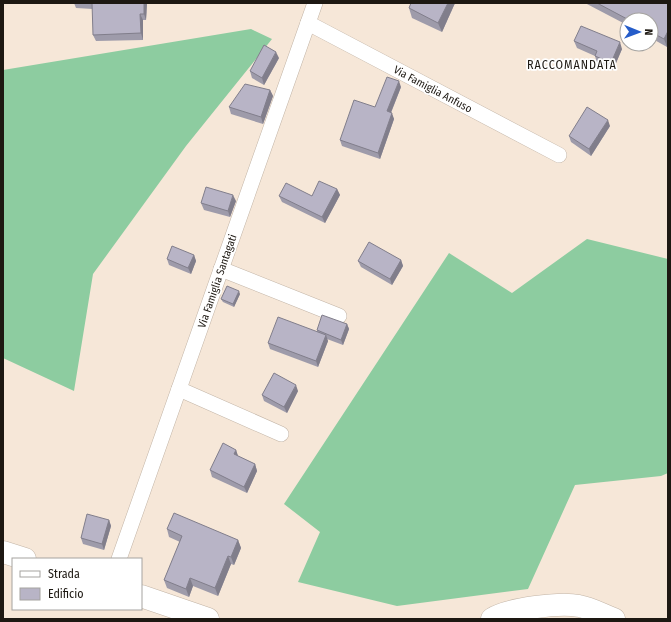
<svg xmlns="http://www.w3.org/2000/svg" width="671" height="622" font-family="'Fira Sans Condensed',sans-serif">
	<style>
		.forest { fill: #8dcca0 }
		.lines { fill: none; stroke-linecap: round; stroke-linejoin: round }
		.street-casing { stroke: #c2b4a6; stroke-width: 16 }
		.secondary-casing { stroke: #c2b4a6; stroke-width: 23 }
		.street { stroke: #fff; stroke-width: 15 }
		.secondary { stroke: #fff; stroke-width: 22 }
		.wall { fill: #9e9baa }
		.shaded-wall { fill: #817e8b }
		.building { fill: #b8b4c6; stroke: #817e8b }
		.labels { text-anchor: middle; stroke-width: 3.5; stroke-linejoin: round; paint-order: stroke }
		.street-label { font-size: 11px; fill: #1d1812; stroke: #fff }
		.neighbourhood-label { font-size: 12px; letter-spacing: 1px; fill: #1d1812; stroke: #fff }
	</style>
	<rect width="100%" height="100%" fill="#f6e7d8"/>
	<g class="forest">
		<polygon points="251,29 272,39 186,146 93,274 74,391 3,358 3,70"/>
		<polygon points="587,239 668,259 668,473 661,476 575,485 528,589 397,606 298,582 320,532 284,504 449,253 512,293"/>
	</g>
	<g class="lines">
		<g class="street-casing">
			<g id="street">
				<polyline points="308,23 559,155"/>
				<polyline points="221,269 339,316"/>
				<polyline points="179,389 281,434"/>
				<polyline points="119,559 315,3"/>
			</g>
		</g>
		<g class="secondary-casing">
			<g id="secondary">
				<polyline points="3,552 25,559"/>
				<polyline points="141,596 208,619"/>
				<path d="M492 619C507 609 560 602 579 606 591 608 603 615 614 619"/>
			</g>
		</g>
		<use href="#street" class="street"/>
		<use href="#secondary" class="secondary"/>
	</g>
	<g class="wall">
		<polygon points="74,3 147,3 146,20 143,20 143,40 96,41 93,35 93,9 76,8"/>
		<polygon points="455,3 442,32 412,18 409,8"/>
		<polygon points="585,3 668,3 667,47 651,38 651,20 627,20 627,25"/>
		<polygon points="574,41 622,49 613,70 597,63 595,56 577,48"/>
		<polygon points="279,58 264,85 252,78 250,71"/>
		<polygon points="401,87 391,113 394,119 380,159 342,146 340,140 375,107"/>
		<polygon points="270,90 273,96 263,124 231,114 229,107"/>
		<polygon points="610,126 591,156 571,142 569,136"/>
		<polygon points="337,189 340,195 325,223 282,202 279,196 312,196"/>
		<polygon points="236,201 230,217 204,210 201,203"/>
		<polygon points="194,255 196,261 191,274 169,265 167,259"/>
		<polygon points="401,260 403,266 392,285 361,267 358,261"/>
		<polygon points="240,294 234,307 223,302 221,299"/>
		<polygon points="347,324 349,329 343,345 327,339 328,341 318,367 270,349 268,343 317,332 317,330"/>
		<polygon points="298,391 287,413 264,401 262,395"/>
		<polygon points="236,450 238,456 255,464 257,471 247,493 212,477 210,470"/>
		<polygon points="109,520 111,526 104,550 83,544 81,538"/>
		<polygon points="167,529 238,540 241,548 234,565 231,564 218,596 193,586 189,597 167,588 164,580 180,542 169,537"/>
	</g>
	<g class="shaded-wall">
		<polygon points="144,3 147,3 146,20 144,14"/>
		<polygon points="448,3 455,3 442,32 438,23"/>
		<polygon points="140,14 143,20 143,40 141,33"/>
		<polygon points="668,31 668,44 667,47 664,39"/>
		<polygon points="620,42 622,49 613,70 611,63"/>
		<polygon points="276,52 279,58 264,85 262,78"/>
		<polygon points="399,81 401,87 389,117 387,111"/>
		<polygon points="270,90 273,96 263,124 261,117"/>
		<polygon points="392,113 394,119 380,159 378,153"/>
		<polygon points="608,120 610,126 591,156 589,149"/>
		<polygon points="337,189 340,195 325,223 322,217"/>
		<polygon points="233,195 236,201 230,217 228,211"/>
		<polygon points="194,255 196,261 191,274 188,268"/>
		<polygon points="401,260 403,266 392,285 390,279"/>
		<polygon points="239,291 240,294 234,307 233,304"/>
		<polygon points="347,324 349,329 343,345 341,340"/>
		<polygon points="326,335 328,341 318,367 316,361"/>
		<polygon points="296,385 298,391 287,413 284,407"/>
		<polygon points="236,450 238,456 236,461 234,454"/>
		<polygon points="255,464 257,471 247,493 244,487"/>
		<polygon points="109,520 111,526 104,550 102,544"/>
		<polygon points="238,540 241,548 234,565 231,557"/>
		<polygon points="228,556 231,564 218,596 215,588"/>
		<polygon points="190,578 193,586 189,597 186,589"/>
	</g>
	<g class="building">
		<polygon points="92,3 144,3 144,14 140,14 141,33 93,35"/>
		<polygon points="411,3 448,3 438,23 409,8"/>
		<polygon points="597,3 668,3 668,31 664,39 651,32 651,20 629,20"/>
		<polygon points="581,26 620,42 611,63 595,56 597,51 574,41"/>
		<polygon points="264,45 276,52 262,78 250,71"/>
		<polygon points="387,77 399,81 387,111 392,113 378,153 340,140 354,100 375,107"/>
		<polygon points="245,84 270,90 261,117 229,107"/>
		<polygon points="587,107 608,120 589,149 569,136"/>
		<polygon points="319,181 337,189 322,217 279,196 286,183 312,196"/>
		<polygon points="206,187 233,195 228,211 201,203"/>
		<polygon points="369,242 401,260 390,279 358,261"/>
		<polygon points="172,246 194,255 188,268 167,259"/>
		<polygon points="227,286 239,291 233,304 221,299"/>
		<polygon points="322,315 347,324 341,340 317,330"/>
		<polygon points="278,317 326,335 316,361 268,343"/>
		<polygon points="274,373 296,385 284,407 262,395"/>
		<polygon points="223,443 236,450 234,454 255,464 244,487 210,470"/>
		<polygon points="174,513 238,540 231,557 228,556 215,588 190,578 186,589 164,580 182,536 167,529"/>
		<polygon points="87,514 109,520 102,544 81,538"/>
	</g>
	<g class="labels">
		<g class="street-label">
			<text transform="translate(433 89) rotate(28)" y="4">Via Famiglia Anfuso</text>
			<text transform="translate(217 281) rotate(-71)" y="4">Via Famiglia Santagati</text>
		</g>
		<g class="neighbourhood-label">
			<text x="572" y="69">RACCOMANDATA</text>
		</g>
	</g>
	<rect width="671" height="622" fill="none" stroke="#1d1812" stroke-width="8"/>
	<rect x="12" y="558" width="130" height="52" fill="#ffffff" stroke="#a5a3a0"/>
	<rect x="20" y="571" width="20" height="6" fill="#ffffff" stroke="#a5a3a0"/>
	<text x="48" y="578" font-size="12" fill="#1d1812">Strada</text>
	<rect x="20" y="588" width="20" height="12" fill="#b8b4c6" stroke="#a5a3a0"/>
	<text x="48" y="598" font-size="12" fill="#1d1812">Edificio</text>
	<g transform="translate(639 32) rotate(91)"><circle r="19" fill="#ffffff" stroke="#a5a3a0"/>
	<path d="M0-3L7 15L0 10L-7 15Z" fill="#255cc9"/>
	<text y="-6" font-size="11" font-weight="bold" text-anchor="middle" fill="#1d1812">N</text>
	</g>
</svg>
